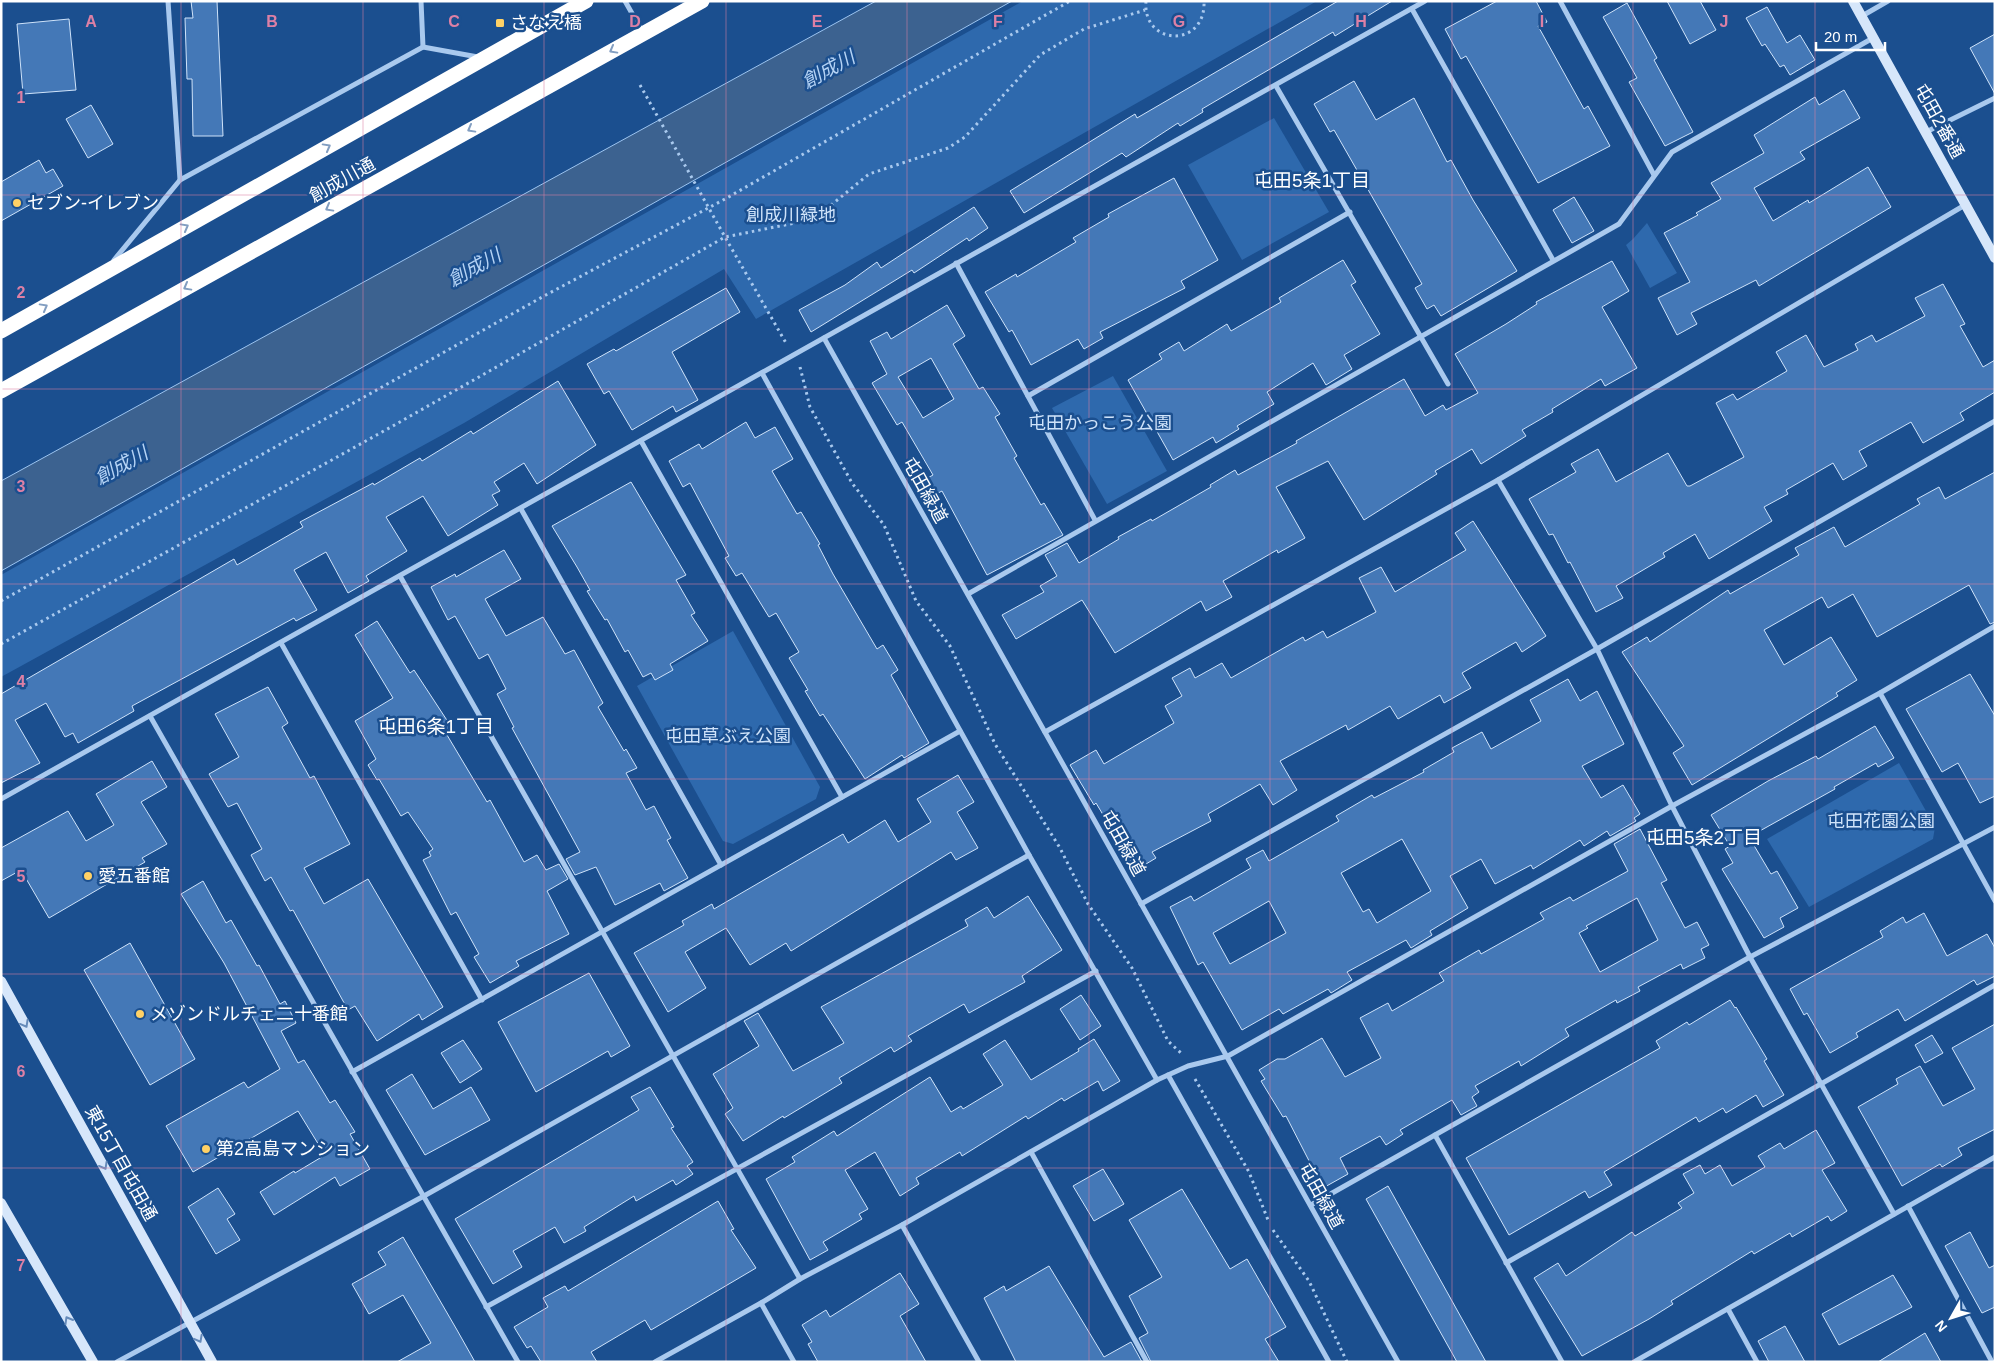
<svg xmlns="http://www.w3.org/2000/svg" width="1996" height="1363" font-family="Arial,'Noto Sans JP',sans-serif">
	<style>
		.green { fill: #2e69ad }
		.water { fill: #3c6290; stroke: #9cc4f0 }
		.building { fill: #4478b7; stroke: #cfe3fa; fill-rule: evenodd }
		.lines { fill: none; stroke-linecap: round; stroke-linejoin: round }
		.path { stroke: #a9c9ee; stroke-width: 3; stroke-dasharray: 2.5 4; stroke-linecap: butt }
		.street { stroke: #a9c9ee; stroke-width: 5 }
		.secondary { stroke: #d6e6fa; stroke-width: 10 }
		.highway { stroke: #fff; stroke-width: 15 }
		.oneway { stroke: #829ec1 }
		.oneway2 { stroke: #668bba }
		.grid { fill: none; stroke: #dd80a5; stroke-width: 1; stroke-opacity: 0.55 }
		.poi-dot { fill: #ffd166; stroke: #1b4f8f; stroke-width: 2 }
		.labels { text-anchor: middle; stroke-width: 5; stroke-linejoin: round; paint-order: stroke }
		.poi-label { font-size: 18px; fill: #fff; stroke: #1b4f8f; text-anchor: start }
		.street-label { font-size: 18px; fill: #fff; stroke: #1b4f8f }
		.park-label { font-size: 18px; fill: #cfe3fa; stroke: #1b4f8f }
		.water-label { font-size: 19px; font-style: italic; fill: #b5d3f5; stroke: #1b4f8f }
		.neighbourhood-label { font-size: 19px; fill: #fff; stroke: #1b4f8f }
		.grid-label { font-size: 16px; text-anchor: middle; font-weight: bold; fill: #dd80a5; stroke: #1b4f8f; stroke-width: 5; stroke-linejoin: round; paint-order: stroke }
	</style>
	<rect width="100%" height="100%" fill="#1b4f8f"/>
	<g class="green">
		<polygon points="1023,1 1317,1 756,319 724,269 464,423 1,677 1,575"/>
		<polygon points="1274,118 1329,212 1242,260 1188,165"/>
		<polygon points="1647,223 1677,273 1650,288 1626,245 1633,239"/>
		<polygon points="1113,376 1167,471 1107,504 1052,408"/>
		<polygon points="733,631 820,787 816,799 733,844 723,841 637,686"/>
		<polygon points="1899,763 1935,827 1933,839 1809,907 1767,839"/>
	</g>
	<polygon class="water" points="876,1 1012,1 1,571 1,481"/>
	<g class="building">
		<polygon points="191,1 217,1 223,136 193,136 192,79 187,79 185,18 193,18"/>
		<polygon points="1338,1 1392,1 1335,36 1333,32 1202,109 1203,112 1180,126 1178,123 1126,157 1122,153 1024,213 1010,191 1135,114 1137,118"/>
		<polygon points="1497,1 1536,1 1547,22 1538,26 1584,109 1588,106 1610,146 1538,183 1466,56 1461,59 1445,29"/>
		<polygon points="1667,1 1700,1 1716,30 1690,44"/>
		<polygon points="1627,3 1657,58 1654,60 1693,132 1665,146 1629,82 1637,78 1603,17"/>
		<polygon points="1767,7 1787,43 1800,35 1815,60 1790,75 1784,65 1780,67 1765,44 1762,46 1746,18"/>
		<polygon points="69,19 76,90 23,94 17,24"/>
		<polygon points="1995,34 1995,94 1970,48"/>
		<polygon points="1354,81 1376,120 1414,98 1447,162 1451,160 1473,200 1517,271 1441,316 1434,305 1427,309 1415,288 1422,284 1334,130 1330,132 1314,104"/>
		<polygon points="1844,90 1860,118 1800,152 1805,159 1754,188 1773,221 1808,200 1809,203 1868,167 1891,207 1759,286 1756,280 1691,313 1697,324 1677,335 1658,298 1690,282 1664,233 1698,215 1696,213 1721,199 1711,183 1764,153 1754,135 1815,97 1819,105"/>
		<polygon points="91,105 113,144 88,158 66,119"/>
		<polygon points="39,160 46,173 53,169 63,186 1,221 1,182"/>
		<polygon points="1174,178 1218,260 1181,281 1185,288 1100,332 1103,338 1084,349 1078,339 1031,365 1012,330 1009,332 985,292 1016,274 1017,277 1076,242 1073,238 1109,217 1108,214"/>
		<polygon points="1574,197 1594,231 1572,243 1553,210"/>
		<polygon points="974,207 988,228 969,241 967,238 914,273 912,270 811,332 799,310 845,285 877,262 881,268"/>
		<polygon points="1343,260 1356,282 1351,285 1380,334 1344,355 1352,369 1326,385 1313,363 1267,392 1274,404 1237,426 1239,429 1216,443 1213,437 1173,460 1128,380 1162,359 1159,354 1179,342 1184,351 1227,324 1231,331 1281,302 1279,298"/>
		<polygon points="1612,261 1629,291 1602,307 1637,368 1605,386 1601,379 1552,409 1553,412 1522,430 1526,436 1481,464 1472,449 1435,471 1437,474 1364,520 1328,461 1276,487 1305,538 1278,553 1277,550 1223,581 1232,597 1206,611 1201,601 1115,653 1082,600 1016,639 1002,615 1044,592 1040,586 1057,576 1045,555 1067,543 1079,563 1119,539 1118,537 1151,519 1152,521 1211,487 1210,485 1235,470 1238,475 1297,443 1296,441 1404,379 1425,416 1443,405 1446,410 1478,393 1455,354 1506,324 1537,304 1536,302"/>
		<polygon points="1943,284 1965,324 1960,326 1983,367 1995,360 1995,392 1960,413 1964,420 1923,443 1911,422 1859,451 1867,466 1843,480 1833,463 1786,490 1788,494 1764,507 1772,521 1709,559 1695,534 1663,553 1665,557 1616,586 1623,598 1596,612 1570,562 1568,563 1553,534 1549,535 1529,499 1576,472 1571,464 1598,449 1616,482 1668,453 1687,486 1690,486 1744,457 1716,403 1733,394 1737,400 1787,371 1776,352 1806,335 1824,367 1858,350 1855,344 1872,335 1876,342 1925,316 1915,298"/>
		<polygon points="726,288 740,312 672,352 698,400 676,412 673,406 632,430 609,391 604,394 587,364 614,349 616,351"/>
		<path d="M947 305 965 336 953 344 979 389 983 387 1000 414 995 417 1017 456 1014 458 1041 505 1044 503 1063 535 987 575 942 491 930 497 922 481 933 475 902 422 897 425 872 383 887 374 870 341 887 332 891 339ZM931 358 954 399 923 418 898 377Z"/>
		<polygon points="558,381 596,445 537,484 524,463 494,482 500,491 492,495 498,505 448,536 423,496 386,517 407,551 366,576 369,581 348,593 326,552 294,570 317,610 296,621 294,618 132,706 134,711 78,743 73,733 65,737 46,703 15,720 40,763 1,783 1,694 234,559 237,565 303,527 300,522 373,483 374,485 420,458 422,461 471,431 473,434"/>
		<polygon points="746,422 755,438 775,427 793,459 772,471 797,514 801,512 820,544 818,545 833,574 877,649 883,645 898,670 891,675 929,743 904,758 902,755 865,779 823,714 820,716 805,691 808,690 789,658 799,652 776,613 769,617 742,573 736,576 725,558 729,556 690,483 683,487 669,461 699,444 702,449"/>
		<polygon points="1995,472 1995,622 1990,624 1969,585 1877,637 1853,594 1828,608 1822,597 1764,630 1784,665 1831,637 1857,680 1836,693 1838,696 1692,785 1673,753 1684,746 1622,652 1647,637 1650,642 1728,590 1730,594 1799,555 1795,548 1834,527 1845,547 1920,504 1917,499 1939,487 1945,499"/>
		<polygon points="631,482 686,575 676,580 695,613 691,615 708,641 670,664 673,670 655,680 651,673 643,677 628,650 625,652 607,619 605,620 587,591 590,590 577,567 552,526"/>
		<polygon points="1473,521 1546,636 1522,652 1516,642 1462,673 1471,688 1444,703 1440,695 1398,719 1390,706 1348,730 1346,725 1280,761 1297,790 1273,805 1260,784 1208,814 1211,821 1152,852 1156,858 1136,870 1096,803 1094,805 1070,765 1096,750 1104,764 1174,723 1165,706 1182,696 1172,678 1190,668 1195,678 1222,663 1231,678 1303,637 1305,641 1323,631 1327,638 1376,612 1359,578 1381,567 1395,592 1466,550 1455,533"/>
		<polygon points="504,550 521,579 485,599 506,636 543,617 565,654 574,650 603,703 598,707 624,751 626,749 637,768 626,773 646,810 654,806 671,838 667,840 688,878 664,891 660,883 615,905 596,867 575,875 566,859 580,852 512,728 514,727 497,694 506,689 488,654 479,659 455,616 448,620 431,587 455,574 456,577"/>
		<polygon points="377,621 410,673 414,670 454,731 447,735 487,802 490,800 524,862 537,855 546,870 559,864 568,879 547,891 569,934 516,961 519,966 490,983 474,957 479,954 456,912 451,915 423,860 431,856 429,852 433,849 408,812 401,816 379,779 377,780 368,765 376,759 355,721 393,698 355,635"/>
		<polygon points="1970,674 1995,716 1995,796 1980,803 1958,763 1942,772 1906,709"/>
		<path d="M1568 679 1580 701 1597 691 1624 744 1582 766 1601 798 1623 785 1640 814 1634 818 1636 821 1610 836 1607 831 1584 846 1580 840 1533 869 1531 865 1495 884 1481 859 1450 876 1468 908 1430 931 1432 935 1411 948 1406 940 1347 972 1352 980 1331 993 1328 989 1283 1014 1279 1009 1242 1030 1203 962 1198 965 1170 907 1191 896 1194 901 1251 868 1246 859 1263 850 1269 861 1339 821 1336 816 1372 795 1374 798 1424 772 1423 770 1454 752 1452 748 1482 732 1491 749 1541 721 1530 700ZM1402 839 1431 891 1377 923 1369 909 1363 912 1341 873ZM1269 901 1286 933 1230 964 1213 933Z"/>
		<polygon points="268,687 288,723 282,727 310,778 314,776 350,844 304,868 324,904 368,879 443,1007 422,1020 419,1014 377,1041 355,1006 348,1010 293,910 290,911 271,877 265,881 251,855 262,849 237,803 228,807 209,774 239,757 215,714"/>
		<polygon points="1875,726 1894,758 1878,767 1876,763 1834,787 1835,789 1749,837 1771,874 1777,871 1798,908 1780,918 1784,927 1764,938 1722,869 1733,863 1725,849 1730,846 1711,815 1768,781 1816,756 1818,759"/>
		<polygon points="152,761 167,787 141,802 167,844 142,858 145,862 49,918 21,870 1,881 1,848 68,811 86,841 114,825 96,794"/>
		<polygon points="958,775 974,802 957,812 978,848 956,860 951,852 791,951 786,943 750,965 726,928 685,952 706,988 668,1012 634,953 684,925 682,921 712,904 714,909 843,834 848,843 885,820 898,842 931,822 917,799"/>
		<path d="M1640 829 1667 880 1661 883 1685 928 1697 922 1709 945 1701 949 1705 958 1683 969 1681 964 1638 987 1640 991 1617 1003 1616 1000 1565 1029 1569 1036 1521 1066 1519 1061 1475 1086 1479 1092 1472 1097 1477 1106 1461 1115 1452 1100 1400 1130 1403 1134 1386 1145 1380 1136 1340 1158 1348 1174 1323 1188 1286 1116 1283 1117 1261 1081 1265 1079 1259 1070 1277 1059H1285L1322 1038 1345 1077 1381 1058 1360 1018 1388 1003 1392 1011 1444 981 1439 973 1479 950 1481 954 1544 919 1540 913 1570 897 1573 901 1628 871 1614 844ZM1637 898 1658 940 1600 972 1579 933 1588 928 1586 926Z"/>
		<polygon points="203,881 226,923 231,920 257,966 259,965 280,1004 285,1001 296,1023 281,1031 298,1063 304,1060 330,1103 335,1100 355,1132 350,1134 370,1169 340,1186 335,1177 274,1215 260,1192 294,1171 295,1173 325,1155 298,1111 193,1172 166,1126 244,1082 248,1088 280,1069 224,963 181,894"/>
		<polygon points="1028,896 1062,950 1022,976 1025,982 969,1013 964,1004 908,1036 912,1041 894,1052 891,1047 839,1078 842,1083 784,1118 783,1116 743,1141 725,1114 733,1108 713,1074 759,1046 744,1021 758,1013 793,1071 844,1043 821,1007 968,926 965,920 987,907 994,918"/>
		<polygon points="1924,913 1947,956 1987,934 1995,948 1995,976 1977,985 1974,980 1905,1021 1898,1009 1856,1033 1858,1037 1830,1053 1807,1013 1804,1015 1790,989 1883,937 1880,931 1903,917 1906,923"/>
		<polygon points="130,943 195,1059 150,1085 84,970"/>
		<polygon points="589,973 630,1046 611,1057 608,1051 536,1092 498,1022"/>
		<polygon points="1081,995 1101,1026 1080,1040 1060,1009"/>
		<polygon points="1730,1000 1735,1008 1736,1007 1767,1059 1764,1061 1784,1095 1763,1107 1756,1095 1726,1113 1723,1108 1699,1122 1696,1117 1604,1172 1612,1185 1589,1198 1585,1191 1509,1235 1466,1158 1660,1048 1656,1041 1687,1022 1689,1025"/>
		<polygon points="1995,1024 1995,1129 1958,1148 1962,1155 1942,1167 1940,1164 1902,1186 1858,1107 1898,1084 1896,1079 1920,1066 1943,1106 1975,1089 1952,1048"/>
		<polygon points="1932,1035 1943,1053 1925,1063 1915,1045"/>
		<polygon points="1094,1039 1120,1081 1103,1091 1098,1081 1064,1101 1062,1098 1028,1119 1026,1116 962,1156 960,1152 916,1178 919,1184 900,1196 875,1152 845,1170 868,1209 859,1214 862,1219 823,1242 828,1250 810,1260 766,1179 795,1162 792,1157 834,1131 837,1136 930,1077 951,1112 961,1106 963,1109 1003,1085 983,1054 1005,1040 1031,1080 1079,1051 1078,1049"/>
		<polygon points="463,1040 482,1069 460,1083 441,1053"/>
		<polygon points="412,1074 433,1109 471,1087 490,1120 425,1155 386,1090"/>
		<polygon points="650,1087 674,1127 671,1128 693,1162 687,1166 693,1174 676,1185 673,1180 636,1201 634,1196 584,1227 586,1231 564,1243 555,1227 513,1251 522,1267 493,1284 455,1219 639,1110 631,1097"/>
		<polygon points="1816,1130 1835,1163 1822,1170 1847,1211 1831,1221 1828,1216 1792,1237 1790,1233 1754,1254 1752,1251 1671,1301 1673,1304 1649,1319 1582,1356 1534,1278 1558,1263 1566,1276 1632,1232 1635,1236 1682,1208 1678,1203 1694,1193 1683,1174 1700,1165 1705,1174 1720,1165 1732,1186 1765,1167 1758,1156 1780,1143 1784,1149"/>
		<polygon points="1103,1169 1124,1204 1094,1221 1073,1186"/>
		<polygon points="1388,1186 1486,1362 1457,1362 1366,1199"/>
		<polygon points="218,1188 235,1214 227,1219 240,1240 216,1254 188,1207"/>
		<polygon points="1182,1189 1230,1269 1247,1259 1286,1327 1265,1339 1279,1362 1151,1362 1139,1338 1148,1333 1129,1296 1162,1277 1129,1220"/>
		<polygon points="718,1201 734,1229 731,1230 756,1268 651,1330 645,1320 591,1352 597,1362 541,1362 531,1346 527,1348 514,1327 548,1307 543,1298 565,1286 568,1291"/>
		<polygon points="1970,1232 1989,1268 1995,1265 1995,1307 1982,1313 1945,1246"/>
		<polygon points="403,1237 457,1330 475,1362 397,1362 431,1343 403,1295 369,1314 352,1284 386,1265 378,1252"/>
		<polygon points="1049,1266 1104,1357 1131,1342 1142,1362 1016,1362 984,1298 1004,1286 1006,1291"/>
		<polygon points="900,1273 919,1304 900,1316 926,1362 818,1362 808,1344 812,1342 802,1325 826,1310 830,1317"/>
		<polygon points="1893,1275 1912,1307 1839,1345 1822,1314"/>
		<polygon points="1785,1326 1805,1362 1769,1362 1758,1341"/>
		<polygon points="1925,1333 1941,1362 1878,1362"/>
	</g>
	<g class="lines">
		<g class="path">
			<path d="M1146 1C1142 46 1206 49 1204 1"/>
			<polyline points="640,85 725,237 800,222 825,210 869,174 948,148 965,137 1040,55 1084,29 1145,10"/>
			<polyline points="800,367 810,407 852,483 884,525 916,601 950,646 995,744 1060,848 1088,904 1132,968 1168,1041 1182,1054"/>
			<polyline points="1,601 544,296 725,199 1070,1"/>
			<polyline points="1,644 391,427 725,237 786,343"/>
			<polyline points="1195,1079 1249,1172 1268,1220"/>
			<polyline points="1273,1230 1309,1281 1347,1362"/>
		</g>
		<g class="street">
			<polyline points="168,1 180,180"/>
			<polyline points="421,1 423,47"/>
			<polyline points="625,1 642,31"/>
			<polyline points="1560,1 1654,175"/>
			<polyline points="1412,9 1553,260"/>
			<polyline points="1862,16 1888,1"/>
			<polyline points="1276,86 1448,384"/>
			<polyline points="1926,132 1995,98"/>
			<polyline points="114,260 180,180 423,47 478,57"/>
			<polyline points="956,263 1095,520"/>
			<polyline points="824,338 1398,1362"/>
			<polyline points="762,373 1029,855 1157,1080"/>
			<polyline points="1028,396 1350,212"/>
			<polyline points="641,441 842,797"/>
			<polyline points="1498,480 1597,649 1672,806 1750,957 1894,1214"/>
			<polyline points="521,509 721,865"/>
			<polyline points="400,576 800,1279"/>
			<polyline points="968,594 1619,224 1672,152 1873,38"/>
			<polyline points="281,643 482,1000"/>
			<polyline points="1880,693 1995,901"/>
			<polyline points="150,716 518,1362"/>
			<polyline points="1045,732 1498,480 1965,205"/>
			<polyline points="1,799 1425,1"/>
			<polyline points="1141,904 1597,649 1995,421"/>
			<polyline points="352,1072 960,731"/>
			<polyline points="1168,1075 1329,1362"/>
			<polyline points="1435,1135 1562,1362"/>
			<polyline points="1031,1152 1147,1362"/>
			<polyline points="1311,1205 1750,957 1995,827"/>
			<polyline points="1908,1206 1992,1362"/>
			<polyline points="902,1225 979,1362"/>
			<polyline points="1506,1263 1995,985"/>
			<polyline points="761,1303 794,1362"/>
			<polyline points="486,1307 1096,971"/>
			<polyline points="1728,1309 1757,1362"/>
			<polyline points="117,1362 424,1196 1029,855"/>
			<polyline points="655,1362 761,1303 800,1279 902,1225 1157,1080 1188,1066 1228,1056 1672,806 1880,693 1995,626"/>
			<polyline points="1634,1362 1995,1157"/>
		</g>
		<g class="secondary">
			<polyline points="1853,1 1995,258"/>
			<polyline points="1,981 212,1362"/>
			<polyline points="1,1203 93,1362"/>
		</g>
		<g class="highway">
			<polyline points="1,331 586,1"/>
			<polyline points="1,391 702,1"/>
		</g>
	</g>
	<defs><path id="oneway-chevron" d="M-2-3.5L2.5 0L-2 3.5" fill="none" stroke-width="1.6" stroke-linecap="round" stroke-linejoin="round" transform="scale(1.25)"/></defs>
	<g class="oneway">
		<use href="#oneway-chevron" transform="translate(613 50) rotate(151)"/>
		<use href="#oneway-chevron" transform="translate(471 129) rotate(151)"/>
		<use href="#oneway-chevron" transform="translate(327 147) rotate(-29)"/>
		<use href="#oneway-chevron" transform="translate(329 208) rotate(151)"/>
		<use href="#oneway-chevron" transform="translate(185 227) rotate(-29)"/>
		<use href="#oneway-chevron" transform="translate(187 287) rotate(151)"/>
		<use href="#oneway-chevron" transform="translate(44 307) rotate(-29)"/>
	</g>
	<g class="oneway2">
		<use href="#oneway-chevron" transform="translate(25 1024) rotate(61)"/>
		<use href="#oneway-chevron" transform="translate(104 1166) rotate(61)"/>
		<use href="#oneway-chevron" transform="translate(68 1320) rotate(-120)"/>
		<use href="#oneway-chevron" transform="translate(199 1339) rotate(62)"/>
	</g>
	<path class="grid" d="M181 1V1362M363 1V1362M544 1V1362M726 1V1362M907 1V1362M1089 1V1362M1270 1V1362M1452 1V1362M1633 1V1362M1815 1V1362M1 195H1995M1 389H1995M1 584H1995M1 779H1995M1 974H1995M1 1168H1995"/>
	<g class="poi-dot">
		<rect x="495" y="18" width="10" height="10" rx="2.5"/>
		<circle cx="17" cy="203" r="5"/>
		<circle cx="88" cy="876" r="5"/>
		<circle cx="140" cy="1014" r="5"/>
		<circle cx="206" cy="1149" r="5"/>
	</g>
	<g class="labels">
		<g class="poi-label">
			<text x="510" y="29">さなえ橋</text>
			<text x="27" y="209">セブン-イレブン</text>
			<text x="98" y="882">愛五番館</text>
			<text x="150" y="1020">メゾンドルチェ二十番館</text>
			<text x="216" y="1155">第2高島マンション</text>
		</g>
		<g class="street-label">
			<text transform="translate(1939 121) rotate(61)" y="6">屯田2番通</text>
			<text transform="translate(342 180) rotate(-29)" y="6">創成川通</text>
			<text transform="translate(925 490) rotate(61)" y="6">屯田緑道</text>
			<text transform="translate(1123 843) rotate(61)" y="6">屯田緑道</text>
			<text transform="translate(121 1163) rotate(61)" y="6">東15丁目屯田通</text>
			<text transform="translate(1321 1196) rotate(61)" y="6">屯田緑道</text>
		</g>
		<g class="park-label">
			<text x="791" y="221">創成川緑地</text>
			<text x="1100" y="429">屯田かっこう公園</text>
			<text x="728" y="742">屯田草ぶえ公園</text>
			<text x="1881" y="827">屯田花園公園</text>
		</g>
		<g class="water-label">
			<text transform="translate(828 69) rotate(-29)" y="7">創成川</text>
			<text transform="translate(474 267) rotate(-29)" y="7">創成川</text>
			<text transform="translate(121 465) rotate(-29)" y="7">創成川</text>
		</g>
		<g class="neighbourhood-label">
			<text x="1312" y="187">屯田5条1丁目</text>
			<text x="436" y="733">屯田6条1丁目</text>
			<text x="1704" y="844">屯田5条2丁目</text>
		</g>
	</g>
	<g class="grid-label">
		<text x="91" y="27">A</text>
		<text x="272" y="27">B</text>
		<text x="454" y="27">C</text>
		<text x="635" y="27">D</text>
		<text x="817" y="27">E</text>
		<text x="998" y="27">F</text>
		<text x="1179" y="27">G</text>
		<text x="1361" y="27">H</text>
		<text x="1542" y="27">I</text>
		<text x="1724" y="27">J</text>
		<text x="21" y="103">1</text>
		<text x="21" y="298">2</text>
		<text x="21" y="492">3</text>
		<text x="21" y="687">4</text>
		<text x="21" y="882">5</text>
		<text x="21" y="1077">6</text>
		<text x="21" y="1271">7</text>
	</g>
	<rect width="1996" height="1363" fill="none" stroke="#ffffff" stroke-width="5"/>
	<g transform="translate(1951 1318) rotate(231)" stroke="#1b4f8f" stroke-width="4" paint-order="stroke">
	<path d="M0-4L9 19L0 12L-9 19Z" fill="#ffffff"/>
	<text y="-8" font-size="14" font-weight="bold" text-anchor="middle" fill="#ffffff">N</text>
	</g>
	<path d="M1816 42v8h69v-8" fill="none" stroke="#ffffff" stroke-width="2.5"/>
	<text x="1824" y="42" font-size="15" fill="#ffffff" stroke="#1b4f8f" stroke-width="4" paint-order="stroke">20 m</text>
</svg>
